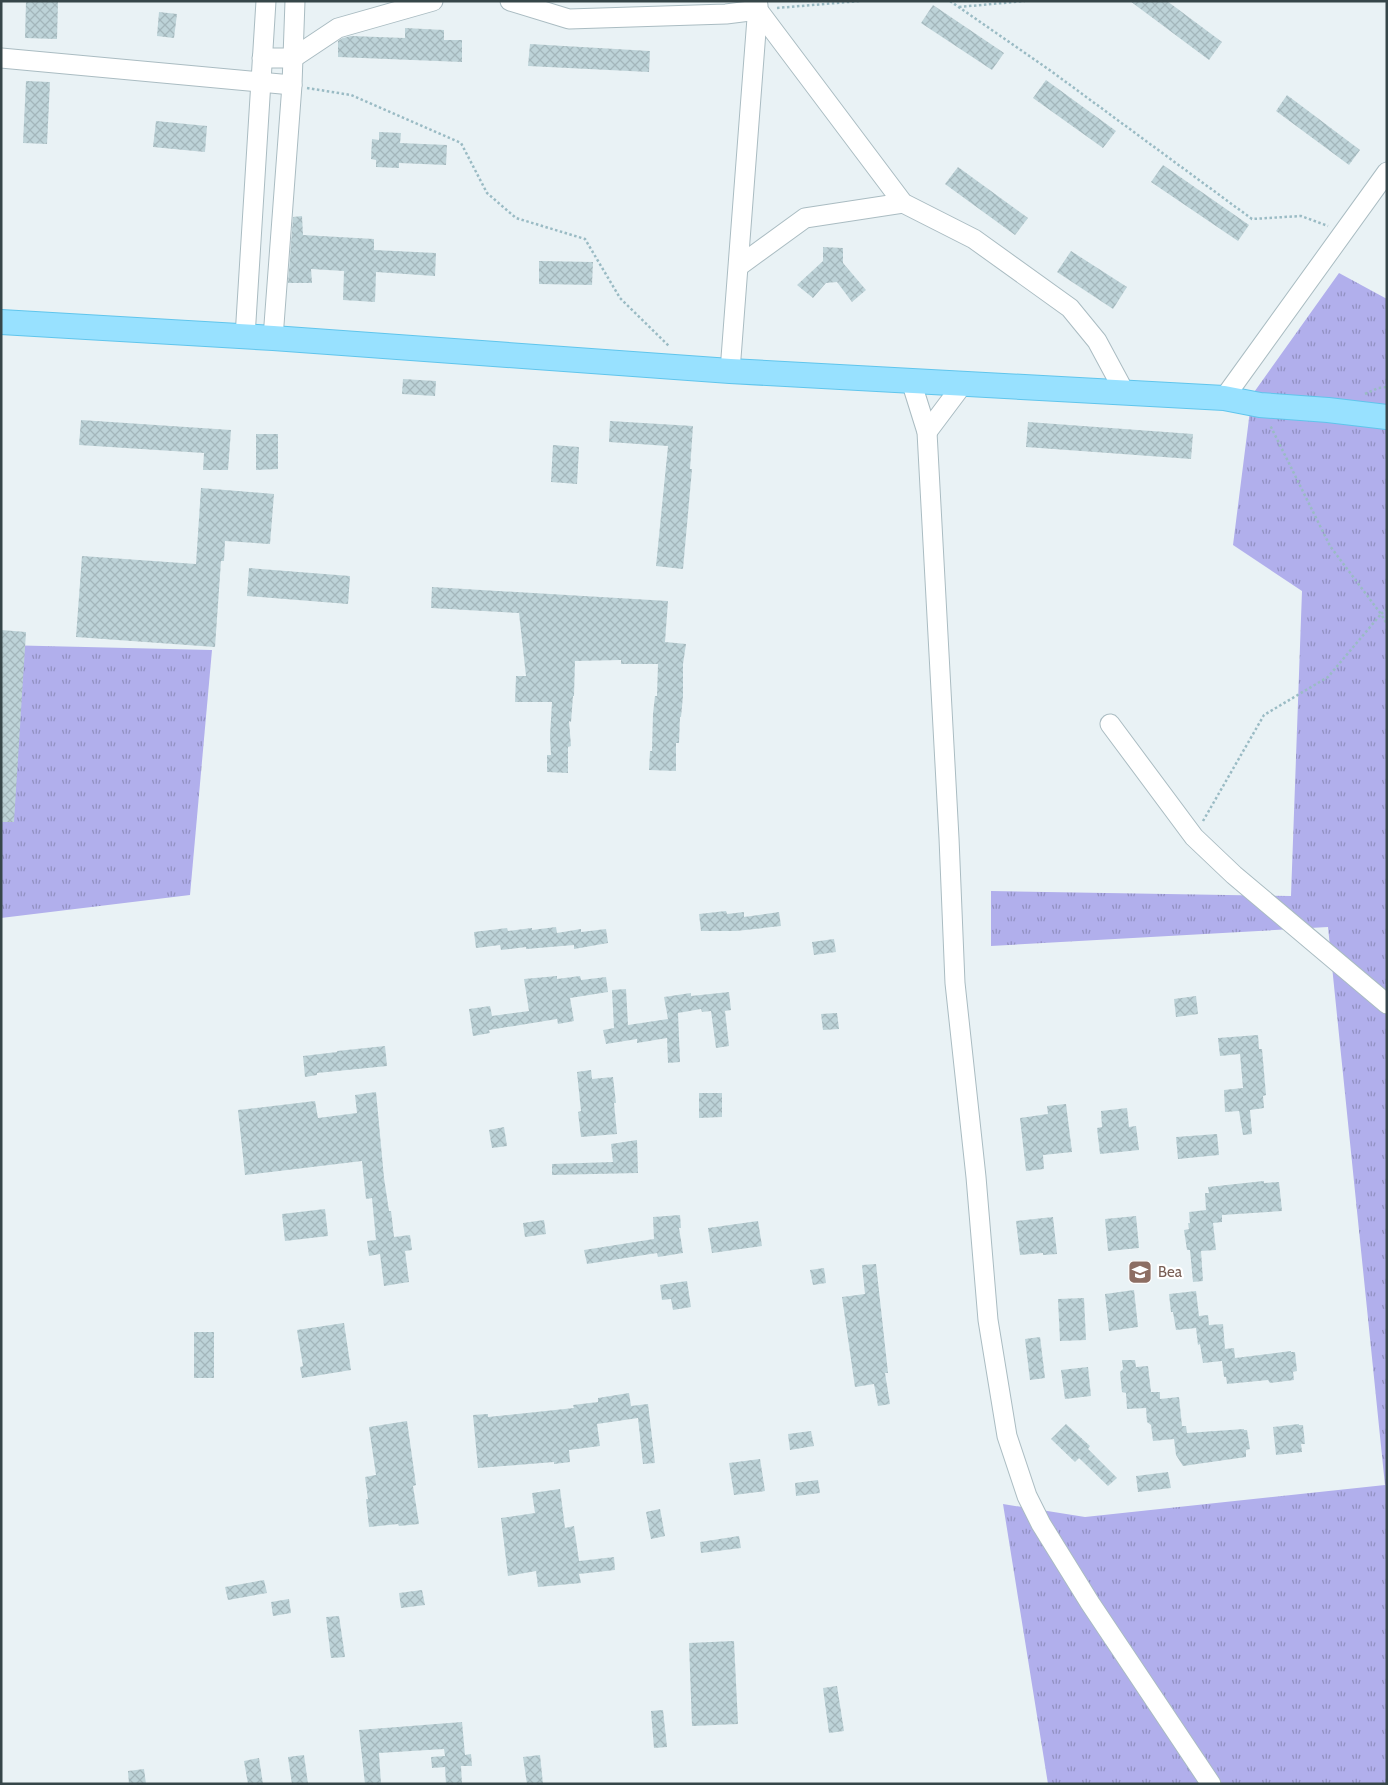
<svg xmlns="http://www.w3.org/2000/svg" width="1388" height="1785" font-family="Cabin,sans-serif">
	<style>
		.grass { fill: url(#grass-tufts) }
		.building { fill: url(#building-cross-hatch) }
		.lines { fill: none; stroke-linecap: round; stroke-linejoin: round }
		.minor-casing { stroke: #aabcc2; stroke-width: 21 }
		.major-casing { stroke: #60c5ec; stroke-width: 26 }
		.path { stroke: #9abbc4; stroke-width: 2.5; stroke-dasharray: 2.5 2.5; stroke-linecap: butt }
		.minor { stroke: #fff; stroke-width: 19 }
		.major { stroke: #98e1ff; stroke-width: 24 }
		.labels { text-anchor: middle; stroke-width: 4.5; stroke-linejoin: round; paint-order: stroke }
		.education-label { font-size: 15px; fill: #785e54; stroke: #fff; text-anchor: start }
	</style>
	<defs>
		<pattern id="grass-tufts" width="24" height="20" patternUnits="userSpaceOnUse" patternTransform="scale(1.25)"><rect width="24" height="20" fill="#b1afec"/><path d="M3 7l-1-3M5 7V3M7 7l1-3M15 17l-1-3M17 17v-4M19 17l1-3" fill="none" stroke="#9190c1"/></pattern>
		<pattern id="building-cross-hatch" width="8" height="8" patternUnits="userSpaceOnUse" patternTransform="scale(1.25)"><rect width="8" height="8" fill="#bdd3d8"/><path d="M0 0l8 8M0 8l8-8" fill="none" stroke="#a3b6bb"/></pattern>
	</defs>
	<rect width="100%" height="100%" fill="#e9f2f5"/>
	<g class="grass">
		<polygon points="1339,273 1387,299 1387,1784 1048,1784 1003,1504 1085,1517 1385,1485 1328,927 991,946 991,891 1291,896 1302,591 1233,545 1252,395"/>
		<polygon points="1,645 212,650 190,895 1,918"/>
	</g>
	<g class="building">
		<polygon points="26,1 58,1 57,39 25,38"/>
		<polygon points="1130,1 1167,1 1222,42 1209,60"/>
		<polygon points="933,5 1004,53 992,70 921,23"/>
		<polygon points="159,12 177,14 174,38 157,36"/>
		<polygon points="405,28 444,30 444,40 462,40 462,62 338,57 338,41 343,38 351,36 405,38"/>
		<polygon points="530,44 650,51 649,72 528,66"/>
		<polygon points="1046,80 1116,131 1103,148 1033,98"/>
		<polygon points="26,81 50,82 47,144 23,143"/>
		<polygon points="1287,95 1360,150 1349,165 1276,111"/>
		<polygon points="156,121 207,126 205,152 153,147"/>
		<polygon points="379,132 401,133 400,143 447,145 446,165 399,163 399,168 376,167 376,160 371,159 372,139 379,140"/>
		<polygon points="1163,165 1249,225 1238,241 1151,182"/>
		<polygon points="958,167 1028,218 1015,235 945,184"/>
		<polygon points="302,216 303,235 374,239 374,250 436,253 435,276 376,272 375,302 343,300 344,271 311,269 312,283 288,283 293,217"/>
		<polygon points="823,247 843,248 843,263 866,290 852,302 837,282 826,283 813,298 797,285 823,261"/>
		<polygon points="1071,251 1127,287 1113,309 1057,272"/>
		<polygon points="539,261 593,262 592,285 539,284"/>
		<polygon points="403,379 436,381 435,396 402,394"/>
		<polygon points="81,420 231,430 228,470 203,470 204,453 79,445"/>
		<polygon points="610,421 693,426 690,469 692,469 683,569 656,566 668,446 609,442"/>
		<polygon points="1028,422 1193,434 1191,459 1026,447"/>
		<polygon points="256,434 278,434 278,469 256,470"/>
		<polygon points="553,445 579,447 577,484 551,482"/>
		<polygon points="201,488 274,494 270,544 225,541 224,561 221,561 215,647 76,637 82,556 196,564"/>
		<polygon points="249,568 350,576 348,604 247,596"/>
		<polygon points="432,587 668,601 665,642 686,644 683,664 683,696 681,717 680,717 679,743 676,743 676,771 649,770 650,751 652,751 653,714 655,696 657,696 658,664 621,664 621,660 575,661 574,696 573,696 571,722 569,721 571,746 568,747 568,773 547,772 547,755 551,755 550,736 552,702 515,702 516,676 526,676 519,613 431,608"/>
		<polygon points="1,630 26,632 14,822 1,822"/>
		<polygon points="726,911 727,914 744,912 744,917 779,912 781,926 736,931 701,931 699,914"/>
		<polygon points="556,927 557,933 581,929 581,932 606,929 608,943 574,949 574,945 526,949 526,947 501,950 500,945 476,948 474,932 507,928 508,931 532,928 532,930"/>
		<polygon points="834,939 836,952 814,955 812,942"/>
		<polygon points="557,976 557,979 580,976 581,980 606,977 608,992 570,998 574,1021 558,1024 557,1019 489,1030 490,1033 473,1036 469,1009 490,1006 492,1016 529,1011 524,979"/>
		<polygon points="626,989 628,1025 668,1019 664,997 691,993 691,996 729,992 731,1010 725,1011 729,1046 716,1048 711,1011 702,1012 701,1009 678,1013 680,1062 668,1063 667,1038 637,1043 637,1039 606,1044 603,1030 614,1028 612,990"/>
		<polygon points="1196,996 1198,1014 1176,1017 1174,999"/>
		<polygon points="837,1013 839,1029 823,1030 821,1014"/>
		<polygon points="1258,1035 1259,1049 1262,1049 1266,1095 1263,1096 1264,1108 1250,1110 1252,1134 1243,1135 1239,1111 1225,1112 1224,1090 1243,1088 1240,1054 1220,1056 1218,1038"/>
		<polygon points="385,1046 387,1066 317,1073 317,1075 305,1077 303,1056 337,1052 337,1051"/>
		<polygon points="591,1070 592,1079 613,1077 616,1103 614,1103 617,1134 581,1137 578,1112 581,1111 577,1072"/>
		<polygon points="376,1092 384,1178 389,1211 391,1211 394,1237 410,1235 412,1250 405,1251 409,1282 384,1286 380,1254 369,1256 367,1241 376,1240 372,1198 366,1199 362,1161 245,1175 238,1110 315,1101 318,1118 357,1113 355,1095"/>
		<polygon points="699,1093 722,1093 722,1117 699,1118"/>
		<polygon points="1066,1104 1072,1152 1043,1155 1044,1169 1026,1171 1020,1118 1048,1114 1047,1106"/>
		<polygon points="1127,1108 1129,1127 1136,1126 1139,1150 1100,1154 1097,1128 1102,1127 1101,1111"/>
		<polygon points="504,1127 507,1146 492,1148 489,1130"/>
		<polygon points="1217,1134 1219,1155 1178,1159 1176,1137"/>
		<polygon points="637,1140 638,1173 552,1175 552,1164 613,1162 611,1144"/>
		<polygon points="1264,1181 1264,1183 1279,1182 1282,1211 1222,1215 1222,1222 1213,1223 1216,1250 1201,1251 1203,1281 1193,1282 1190,1250 1187,1250 1184,1230 1189,1229 1188,1223 1190,1223 1189,1212 1206,1210 1205,1193 1209,1193 1208,1187"/>
		<polygon points="325,1209 328,1236 285,1241 282,1214"/>
		<polygon points="680,1215 681,1228 679,1228 683,1253 658,1257 657,1253 587,1264 584,1250 654,1239 653,1217"/>
		<polygon points="1136,1216 1139,1248 1108,1251 1105,1219"/>
		<polygon points="1053,1217 1057,1254 1043,1255 1043,1253 1020,1255 1016,1221"/>
		<polygon points="544,1220 546,1234 525,1237 523,1223"/>
		<polygon points="758,1221 762,1246 712,1253 708,1228"/>
		<polygon points="876,1264 888,1373 885,1373 890,1404 878,1406 874,1384 855,1387 842,1297 865,1294 862,1265"/>
		<polygon points="824,1268 826,1283 813,1285 810,1270"/>
		<polygon points="687,1281 691,1307 673,1310 671,1299 662,1300 660,1285"/>
		<polygon points="1134,1290 1138,1327 1109,1331 1105,1294"/>
		<polygon points="1196,1291 1199,1316 1208,1315 1209,1325 1223,1324 1225,1349 1234,1348 1235,1358 1291,1351 1291,1352 1295,1352 1297,1371 1293,1372 1294,1380 1270,1383 1268,1380 1227,1384 1226,1377 1224,1377 1222,1361 1203,1363 1200,1344 1198,1345 1196,1328 1176,1330 1173,1312 1171,1312 1169,1294"/>
		<polygon points="1084,1298 1086,1340 1060,1341 1058,1299"/>
		<polygon points="344,1323 351,1370 302,1378 300,1367 303,1366 297,1330"/>
		<rect x="194" y="1332" width="20" height="46"/>
		<polygon points="1040,1337 1045,1378 1030,1380 1025,1339"/>
		<polygon points="1122,1360 1135,1360 1136,1367 1148,1366 1151,1392 1160,1392 1160,1399 1179,1397 1182,1426 1186,1426 1187,1433 1244,1429 1244,1430 1247,1430 1250,1449 1246,1450 1246,1457 1183,1466 1176,1455 1174,1439 1153,1441 1151,1425 1147,1422 1146,1408 1127,1409 1126,1393 1122,1392 1120,1372 1123,1369"/>
		<polygon points="1088,1367 1091,1396 1065,1399 1061,1370"/>
		<polygon points="629,1393 631,1406 648,1404 655,1463 643,1464 638,1418 597,1424 600,1446 569,1450 570,1462 554,1464 554,1462 478,1468 473,1415 488,1414 488,1417 574,1408 573,1405 598,1402 598,1398"/>
		<polygon points="407,1421 416,1485 413,1486 419,1524 399,1526 398,1524 369,1527 366,1499 368,1499 365,1477 376,1475 369,1427"/>
		<polygon points="1066,1424 1090,1446 1088,1449 1117,1478 1108,1486 1079,1458 1075,1462 1051,1439"/>
		<polygon points="1299,1424 1299,1425 1303,1425 1305,1444 1301,1444 1302,1452 1276,1455 1273,1427"/>
		<polygon points="811,1431 814,1446 790,1450 788,1434"/>
		<polygon points="760,1459 765,1491 734,1495 729,1463"/>
		<polygon points="1168,1472 1171,1488 1138,1492 1136,1476"/>
		<polygon points="818,1480 820,1493 796,1496 795,1483"/>
		<polygon points="560,1489 565,1528 574,1526 579,1561 614,1557 615,1570 579,1574 581,1583 538,1587 536,1571 508,1576 501,1518 535,1513 532,1493"/>
		<polygon points="660,1509 665,1536 651,1539 646,1512"/>
		<polygon points="739,1536 741,1548 701,1553 700,1542"/>
		<polygon points="264,1580 267,1593 228,1600 225,1587"/>
		<polygon points="422,1590 425,1605 401,1608 399,1593"/>
		<polygon points="289,1599 291,1613 273,1616 271,1602"/>
		<polygon points="339,1616 345,1657 331,1658 326,1617"/>
		<polygon points="734,1641 738,1724 692,1726 689,1643"/>
		<polygon points="837,1686 844,1731 829,1733 823,1688"/>
		<polygon points="663,1710 667,1747 654,1748 651,1711"/>
		<polygon points="462,1722 465,1755 471,1754 472,1766 461,1766 462,1784 446,1784 445,1767 432,1768 431,1757 445,1756 444,1749 379,1753 381,1784 365,1784 359,1730"/>
		<polygon points="304,1755 308,1784 292,1784 288,1757"/>
		<polygon points="540,1755 543,1784 527,1784 523,1757"/>
		<polygon points="259,1758 263,1784 248,1784 244,1761"/>
		<polygon points="144,1769 146,1784 129,1784 128,1771"/>
	</g>
	<g class="lines">
		<g class="minor-casing">
			<g id="minor">
				<polyline points="510,1 569,19 726,14 758,10 903,203 974,239 1070,308 1097,341 1125,393"/>
				<polyline points="1,58 292,85"/>
				<polyline points="262,58 293,58 338,28 433,1"/>
				<polyline points="739,266 805,218 903,203"/>
				<polyline points="245,337 266,1"/>
				<polyline points="273,338 292,85 295,1"/>
				<polyline points="730,371 758,5"/>
				<polyline points="911,381 927,432 949,838 955,983 976,1177 988,1320 1007,1436 1027,1496 1041,1524 1090,1603 1211,1784"/>
				<polyline points="1224,398 1387,172"/>
				<polyline points="927,432 963,384"/>
				<polyline points="1110,724 1194,837 1234,875 1387,1004"/>
			</g>
		</g>
		<g class="major-casing">
			<polyline id="major" points="1,322 273,338 730,371 1224,398 1260,405 1328,410 1387,417"/>
		</g>
		<g class="path">
			<polyline points="950,1 1051,71 1252,219 1301,216 1328,226"/>
			<polyline points="959,7 1025,1"/>
			<polyline points="777,8 860,1"/>
			<polyline points="307,88 351,95 461,143 487,193 516,218 585,239 620,298 670,347"/>
			<polyline points="1365,394 1378,388 1387,387"/>
			<polyline points="1387,609 1381,614 1387,624"/>
			<polyline points="1203,821 1264,715 1328,677 1381,614 1330,546 1270,425"/>
		</g>
		<use href="#minor" class="minor"/>
		<use href="#major" class="major"/>
	</g>
	<defs>
		<g id="school-square" transform="scale(1.25)"><rect x="-9" y="-9" width="18" height="18" rx="4" fill="#8d6e63" stroke="#fff"/><path d="M0-5L7-2L0 1L-7-2ZM-4 1L0 2.5L4 1V4Q0 6-4 4Z" fill="#fff"/></g>
	</defs>
	<g fill-rule="evenodd">
		<use href="#school-square" x="1140" y="1272"/>
	</g>
	<g class="labels">
		<g class="education-label">
			<text x="1158" y="1277">Bea</text>
		</g>
	</g>
	<rect width="1388" height="1785" fill="none" stroke="#364649" stroke-width="5"/>
</svg>
